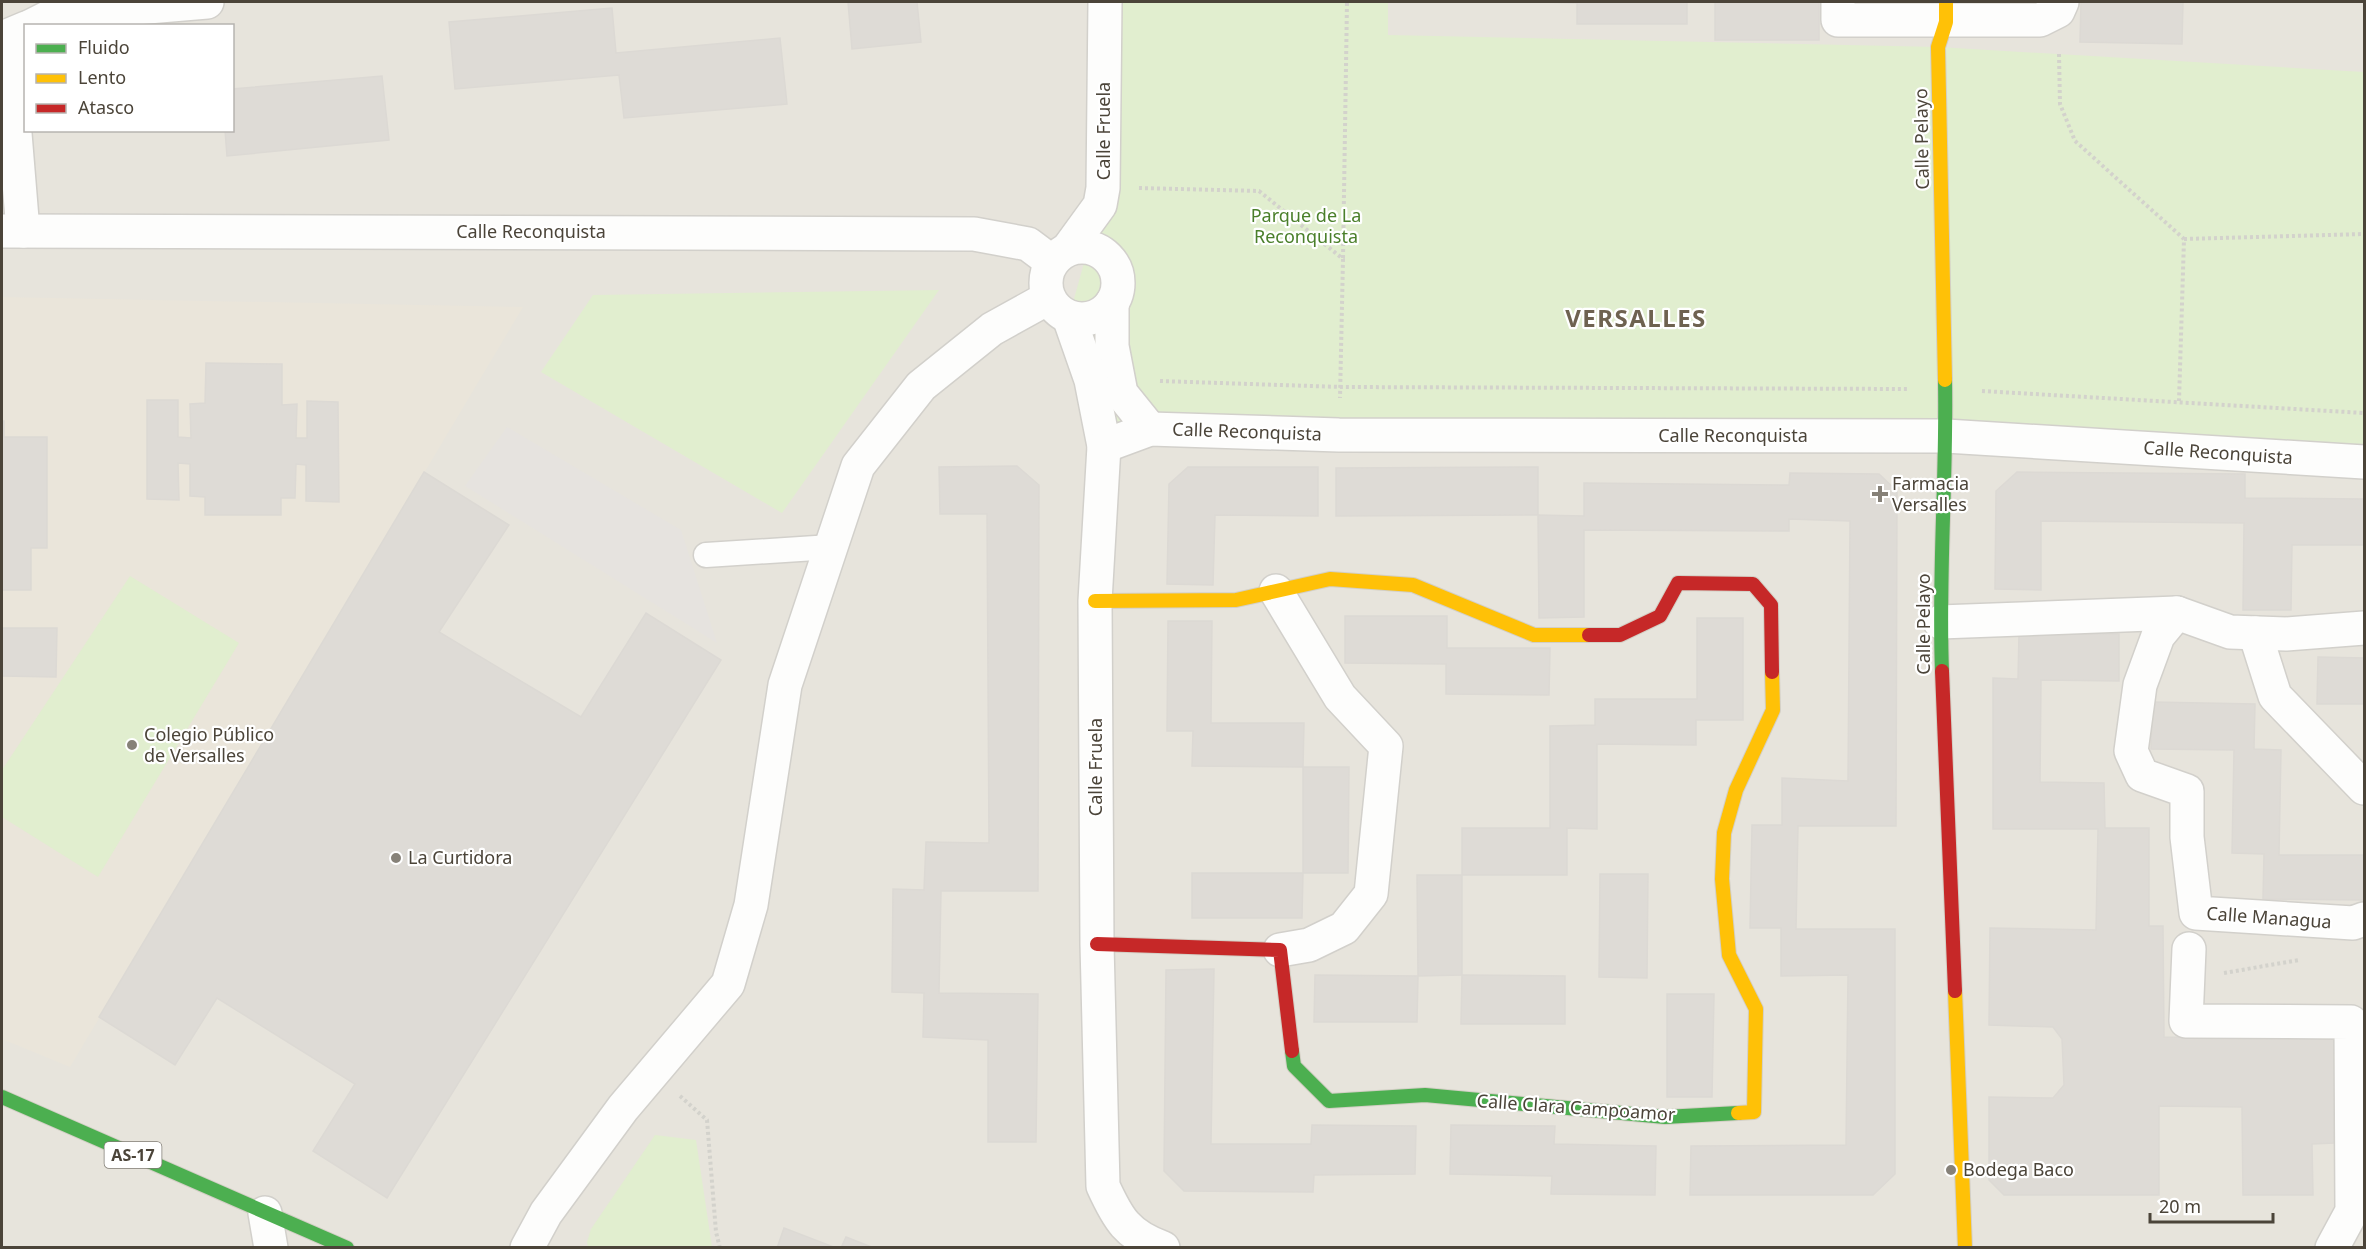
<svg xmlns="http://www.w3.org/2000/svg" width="2366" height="1249" font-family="'Noto Sans',sans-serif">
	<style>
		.residential { fill: #e7e4dc; fill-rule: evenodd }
		.education { fill: #eae5da }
		.green { fill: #e1eecf }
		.parking { fill: #e6e3df }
		.building { fill: #dedbd6; stroke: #dcd9d4; stroke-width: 1.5 }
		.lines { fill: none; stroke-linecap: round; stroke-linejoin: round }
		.lane-casing { stroke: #d2d0cb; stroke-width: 27 }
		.street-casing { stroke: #d2d0cb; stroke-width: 36 }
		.fast-casing { stroke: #d3cfc5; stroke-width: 16 }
		.slow-casing { stroke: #d3cfc5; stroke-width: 16 }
		.jam-casing { stroke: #d3cfc5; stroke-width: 16 }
		.path { stroke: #d3d2cc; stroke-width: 4; stroke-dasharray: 3 3; stroke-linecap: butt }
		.lane { stroke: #fdfdfc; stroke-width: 24 }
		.street { stroke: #fdfdfc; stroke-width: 33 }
		.fast { stroke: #4caf50; stroke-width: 14 }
		.slow { stroke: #ffc107; stroke-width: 14 }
		.jam { stroke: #c62828; stroke-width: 14 }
		.poi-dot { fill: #868178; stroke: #fff; stroke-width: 2 }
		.labels { text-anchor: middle; stroke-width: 4.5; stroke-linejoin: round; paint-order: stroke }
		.shield { fill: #fff; stroke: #817c74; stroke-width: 1.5 }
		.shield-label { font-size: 16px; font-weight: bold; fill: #4b4439 }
		.street-label { font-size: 18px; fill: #4b4439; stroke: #fff }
		.park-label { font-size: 18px; fill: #4a7f2a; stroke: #fff }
		.poi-label { font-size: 18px; fill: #4b4439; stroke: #fff; text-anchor: start }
		.district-label { font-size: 24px; font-weight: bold; letter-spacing: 1.5px; fill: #6e6250; stroke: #fff }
	</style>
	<rect width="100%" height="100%" fill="#f4f2ee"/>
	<path class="residential" d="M2 2H2364V1247H2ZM26 26H232V130H26Z"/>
	<polygon class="education" points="2,297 523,307 70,1067 2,1039"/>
	<g class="green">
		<polygon points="1103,2 1388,2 1388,35 1938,47 2364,72 2364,462 1339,435 1104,446 1069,317 1100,205"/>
		<polygon points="939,290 782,513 541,372 593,295"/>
		<polygon points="130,576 239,643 98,877 2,817 2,770"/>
		<polygon points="655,1135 696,1140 712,1247 588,1247 587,1242 591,1229"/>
	</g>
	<polygon class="parking" points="507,427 681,530 717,643 465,486"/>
	<g class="building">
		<polygon points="848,2 917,2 921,42 852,49"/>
		<polygon points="1538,2 1687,2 1687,24 1577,24 1577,3"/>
		<rect x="1715" y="2" width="104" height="38"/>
		<polygon points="2081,2 2183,2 2182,44 2080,42"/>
		<polygon points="612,8 616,53 780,38 787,104 624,118 619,75 455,89 449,22"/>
		<polygon points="382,76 389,140 227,156 225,130 232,130 232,89"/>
		<polygon points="206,363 282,364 282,405 297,404 296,438 307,438 307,401 338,402 339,502 306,501 306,465 296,464 295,498 281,498 281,515 205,515 205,497 190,496 190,464 178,463 179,500 147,499 147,400 178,400 178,437 191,438 190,404 205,403"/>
		<polygon points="2,421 4,421 4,437 47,437 47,548 31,548 31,590 2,590"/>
		<polygon points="1017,466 1039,485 1038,891 941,891 939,993 1038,994 1036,1142 988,1142 988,1040 923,1037 924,993 892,992 893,889 924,890 926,842 989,843 987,514 940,514 939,467"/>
		<polygon points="1188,467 1318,467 1318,516 1215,515 1213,585 1167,584 1169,484"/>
		<polygon points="1538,467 1538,515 1336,516 1336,468"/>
		<polygon points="424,472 509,525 439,632 581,717 646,613 721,660 387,1198 313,1151 355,1084 217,998 175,1065 99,1017"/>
		<polygon points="2017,472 2245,474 2245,498 2364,499 2364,545 2292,545 2291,610 2243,610 2244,523 2041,521 2041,590 1995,589 1996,491"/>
		<polygon points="1790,473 1879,474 1897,491 1896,826 1798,826 1796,929 1895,929 1895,1174 1873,1195 1690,1195 1691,1146 1846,1145 1848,975 1781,976 1781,928 1750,928 1752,825 1782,825 1782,778 1848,781 1850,521 1789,519 1789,531 1584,530 1584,617 1539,618 1538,515 1584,516 1584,483 1789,485"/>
		<polygon points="1345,616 1447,616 1447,648 1550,648 1549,695 1446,694 1446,664 1345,663"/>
		<polygon points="1697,618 1743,618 1743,720 1696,720 1696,745 1597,744 1597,829 1567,828 1567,875 1462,875 1462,828 1550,828 1550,726 1595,725 1595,699 1697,699"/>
		<polygon points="1168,621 1212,621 1211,723 1304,723 1303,767 1192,766 1193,731 1167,731"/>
		<polygon points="2,628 57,628 56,677 2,676"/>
		<polygon points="2019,633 2119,634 2119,681 2041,680 2040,782 2104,783 2105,828 2149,828 2149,926 2163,926 2164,1037 2336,1038 2334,1143 2312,1144 2313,1195 2243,1195 2242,1107 2159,1106 2159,1195 2004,1195 1989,1180 1989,1097 2053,1098 2064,1085 2062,1039 2053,1027 1989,1025 1990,928 2096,930 2098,829 1993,829 1993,678 2018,679"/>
		<polygon points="2318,657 2364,658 2364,704 2317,704"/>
		<polygon points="2152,702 2255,704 2254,749 2281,750 2279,855 2364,855 2364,900 2263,899 2264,854 2232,853 2234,750 2151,749"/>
		<polygon points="1303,767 1349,767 1348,873 1303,873"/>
		<polygon points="1192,873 1303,873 1302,918 1192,918"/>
		<polygon points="1600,874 1648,874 1647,978 1599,977"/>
		<polygon points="1417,875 1462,875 1462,975 1418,976"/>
		<polygon points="1214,969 1211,1144 1311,1144 1312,1125 1416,1126 1415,1174 1314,1175 1313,1192 1184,1191 1164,1171 1166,970"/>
		<polygon points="1315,975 1418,976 1417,1022 1314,1022"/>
		<polygon points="1462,975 1565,976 1565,1024 1461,1024"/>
		<polygon points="1667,994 1714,994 1712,1097 1667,1097"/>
		<polygon points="1451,1125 1555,1126 1554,1144 1656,1146 1655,1195 1551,1194 1552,1176 1450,1174"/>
		<polygon points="784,1228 836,1248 777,1248"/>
		<polygon points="846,1237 874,1248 841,1248"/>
	</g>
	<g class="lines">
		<g class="lane-casing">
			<polyline id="lane" points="706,555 831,547"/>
		</g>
		<g class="street-casing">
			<g id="street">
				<polyline points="1838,2 1838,20 2040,20 2058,11 2062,2"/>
				<polyline points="31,26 53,15 207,2"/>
				<polyline points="2,231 974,234 1028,244 1052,262"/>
				<polyline points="23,231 7,36 26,28"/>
				<circle cx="1082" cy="283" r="36"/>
				<polyline points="1068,249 1100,205 1103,188 1105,2"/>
				<polyline points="1112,303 1112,346 1121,393 1150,429"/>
				<path d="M1069 317 1091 380 1104 446 1095 601 1097 944 1103 1186C1118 1219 1127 1235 1163 1248"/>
				<polyline points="1104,446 1150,429 1339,435 1946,436 2364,462"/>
				<polyline points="1276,591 1340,697 1386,746 1371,894 1344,928 1309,945 1280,950"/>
				<polyline points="2177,613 2158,636 2140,685 2131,751 2142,775 2187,791 2187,837 2196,913 2353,923 2364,919"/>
				<polyline points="1940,622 2177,613 2230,632 2286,634 2364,628"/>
				<polyline points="2255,633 2275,696 2364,788"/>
				<polyline points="2189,949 2186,1021 2351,1022 2352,1211 2332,1248"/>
				<polyline points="265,1213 271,1248"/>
				<polyline points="527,1248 546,1213 623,1108 728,984 751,905 785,685 858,466 921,386 992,329 1048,298"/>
			</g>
		</g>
		<g class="fast-casing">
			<g id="fast">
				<path d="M1942 671C1938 574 1947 477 1945 380"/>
				<polyline points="1292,1051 1294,1066 1329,1101 1425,1095 1665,1117 1738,1113"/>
				<polyline points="2,1097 347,1248"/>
			</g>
		</g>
		<g class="slow-casing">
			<g id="slow">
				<polyline points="1945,380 1938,47 1946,22 1946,2"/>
				<polyline points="1095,601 1236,600 1330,579 1413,585 1534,635 1589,635"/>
				<polyline points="1955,991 1965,1248"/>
				<polyline points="1738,1113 1754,1112 1756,1009 1729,955 1722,879 1724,833 1736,790 1773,710 1772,672"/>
			</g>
		</g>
		<g class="jam-casing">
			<g id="jam">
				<polyline points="1589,635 1620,635 1660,616 1678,583 1753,584 1771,605 1772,672"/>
				<polyline points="1942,671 1955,991"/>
				<polyline points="1097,944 1280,950 1292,1051"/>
			</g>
		</g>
		<g class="path">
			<polyline points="2059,54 2060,104 2075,141 2184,239 2179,401"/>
			<polyline points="1139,188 1259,191 1343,259 1340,398"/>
			<polyline points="2184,239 2364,234"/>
			<polyline points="1343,258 1347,2"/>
			<polyline points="1160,381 1341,387 1908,389"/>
			<polyline points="1982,391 2364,413"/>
			<polyline points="2224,973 2299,960"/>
			<polyline points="680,1096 707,1120 716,1232 720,1248"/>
		</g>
		<use href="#lane" class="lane"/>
		<use href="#street" class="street"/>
		<use href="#fast" class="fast"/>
		<use href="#slow" class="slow"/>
		<use href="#jam" class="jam"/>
	</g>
	<g class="poi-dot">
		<path d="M1877 485h6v6h6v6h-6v6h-6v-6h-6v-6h6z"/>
		<circle cx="132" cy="745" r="6"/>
		<circle cx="396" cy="858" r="6"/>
		<circle cx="1951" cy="1170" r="6"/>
	</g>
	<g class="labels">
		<rect class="shield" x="104.5" y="1142" width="57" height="26" rx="4.5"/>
		<g class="shield-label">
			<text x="133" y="1161">AS-17</text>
		</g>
		<g class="street-label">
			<text transform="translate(1104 131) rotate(-90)" y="6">Calle Fruela</text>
			<text transform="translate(1922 139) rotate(-91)" y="6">Calle Pelayo</text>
			<text x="531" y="238">Calle Reconquista</text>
			<text transform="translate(1247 432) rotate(2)" y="6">Calle Reconquista</text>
			<text x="1733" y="442">Calle Reconquista</text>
			<text transform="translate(2218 453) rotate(4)" y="6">Calle Reconquista</text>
			<text transform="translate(1924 624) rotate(-90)" y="6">Calle Pelayo</text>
			<text transform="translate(1096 767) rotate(-90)" y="6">Calle Fruela</text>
			<text transform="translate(2269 918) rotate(4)" y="6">Calle Managua</text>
			<text transform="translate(1576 1108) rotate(4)" y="6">Calle Clara Campoamor</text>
		</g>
		<g class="park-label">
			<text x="1306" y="222">Parque de La<tspan x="1306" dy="21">Reconquista</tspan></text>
		</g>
		<g class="poi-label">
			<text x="1892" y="490">Farmacia<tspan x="1892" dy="21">Versalles</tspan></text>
			<text x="144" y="741">Colegio Público<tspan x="144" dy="21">de Versalles</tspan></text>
			<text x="408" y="864">La Curtidora</text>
			<text x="1963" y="1176">Bodega Baco</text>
		</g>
		<g class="district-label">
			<text x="1636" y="327">VERSALLES</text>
		</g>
	</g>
	<rect width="2366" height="1249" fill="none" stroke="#4b4439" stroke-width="6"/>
	<rect x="24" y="24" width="210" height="108" fill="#ffffff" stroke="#b7b4b0" stroke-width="1.5"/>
	<rect x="36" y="44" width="30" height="9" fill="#4caf50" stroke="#b7b4b0" stroke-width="1.5"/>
	<text x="78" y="54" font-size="18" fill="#4b4439">Fluido</text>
	<rect x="36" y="74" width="30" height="9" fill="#ffc107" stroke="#b7b4b0" stroke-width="1.5"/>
	<text x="78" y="84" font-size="18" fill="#4b4439">Lento</text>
	<rect x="36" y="104" width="30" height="9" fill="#c62828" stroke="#b7b4b0" stroke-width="1.5"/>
	<text x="78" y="114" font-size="18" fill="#4b4439">Atasco</text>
	<path d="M2150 1213v9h123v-9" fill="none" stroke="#4b4439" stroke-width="3"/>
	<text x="2159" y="1213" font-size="18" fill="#4b4439" stroke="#ffffff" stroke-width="4.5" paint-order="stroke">20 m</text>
</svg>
